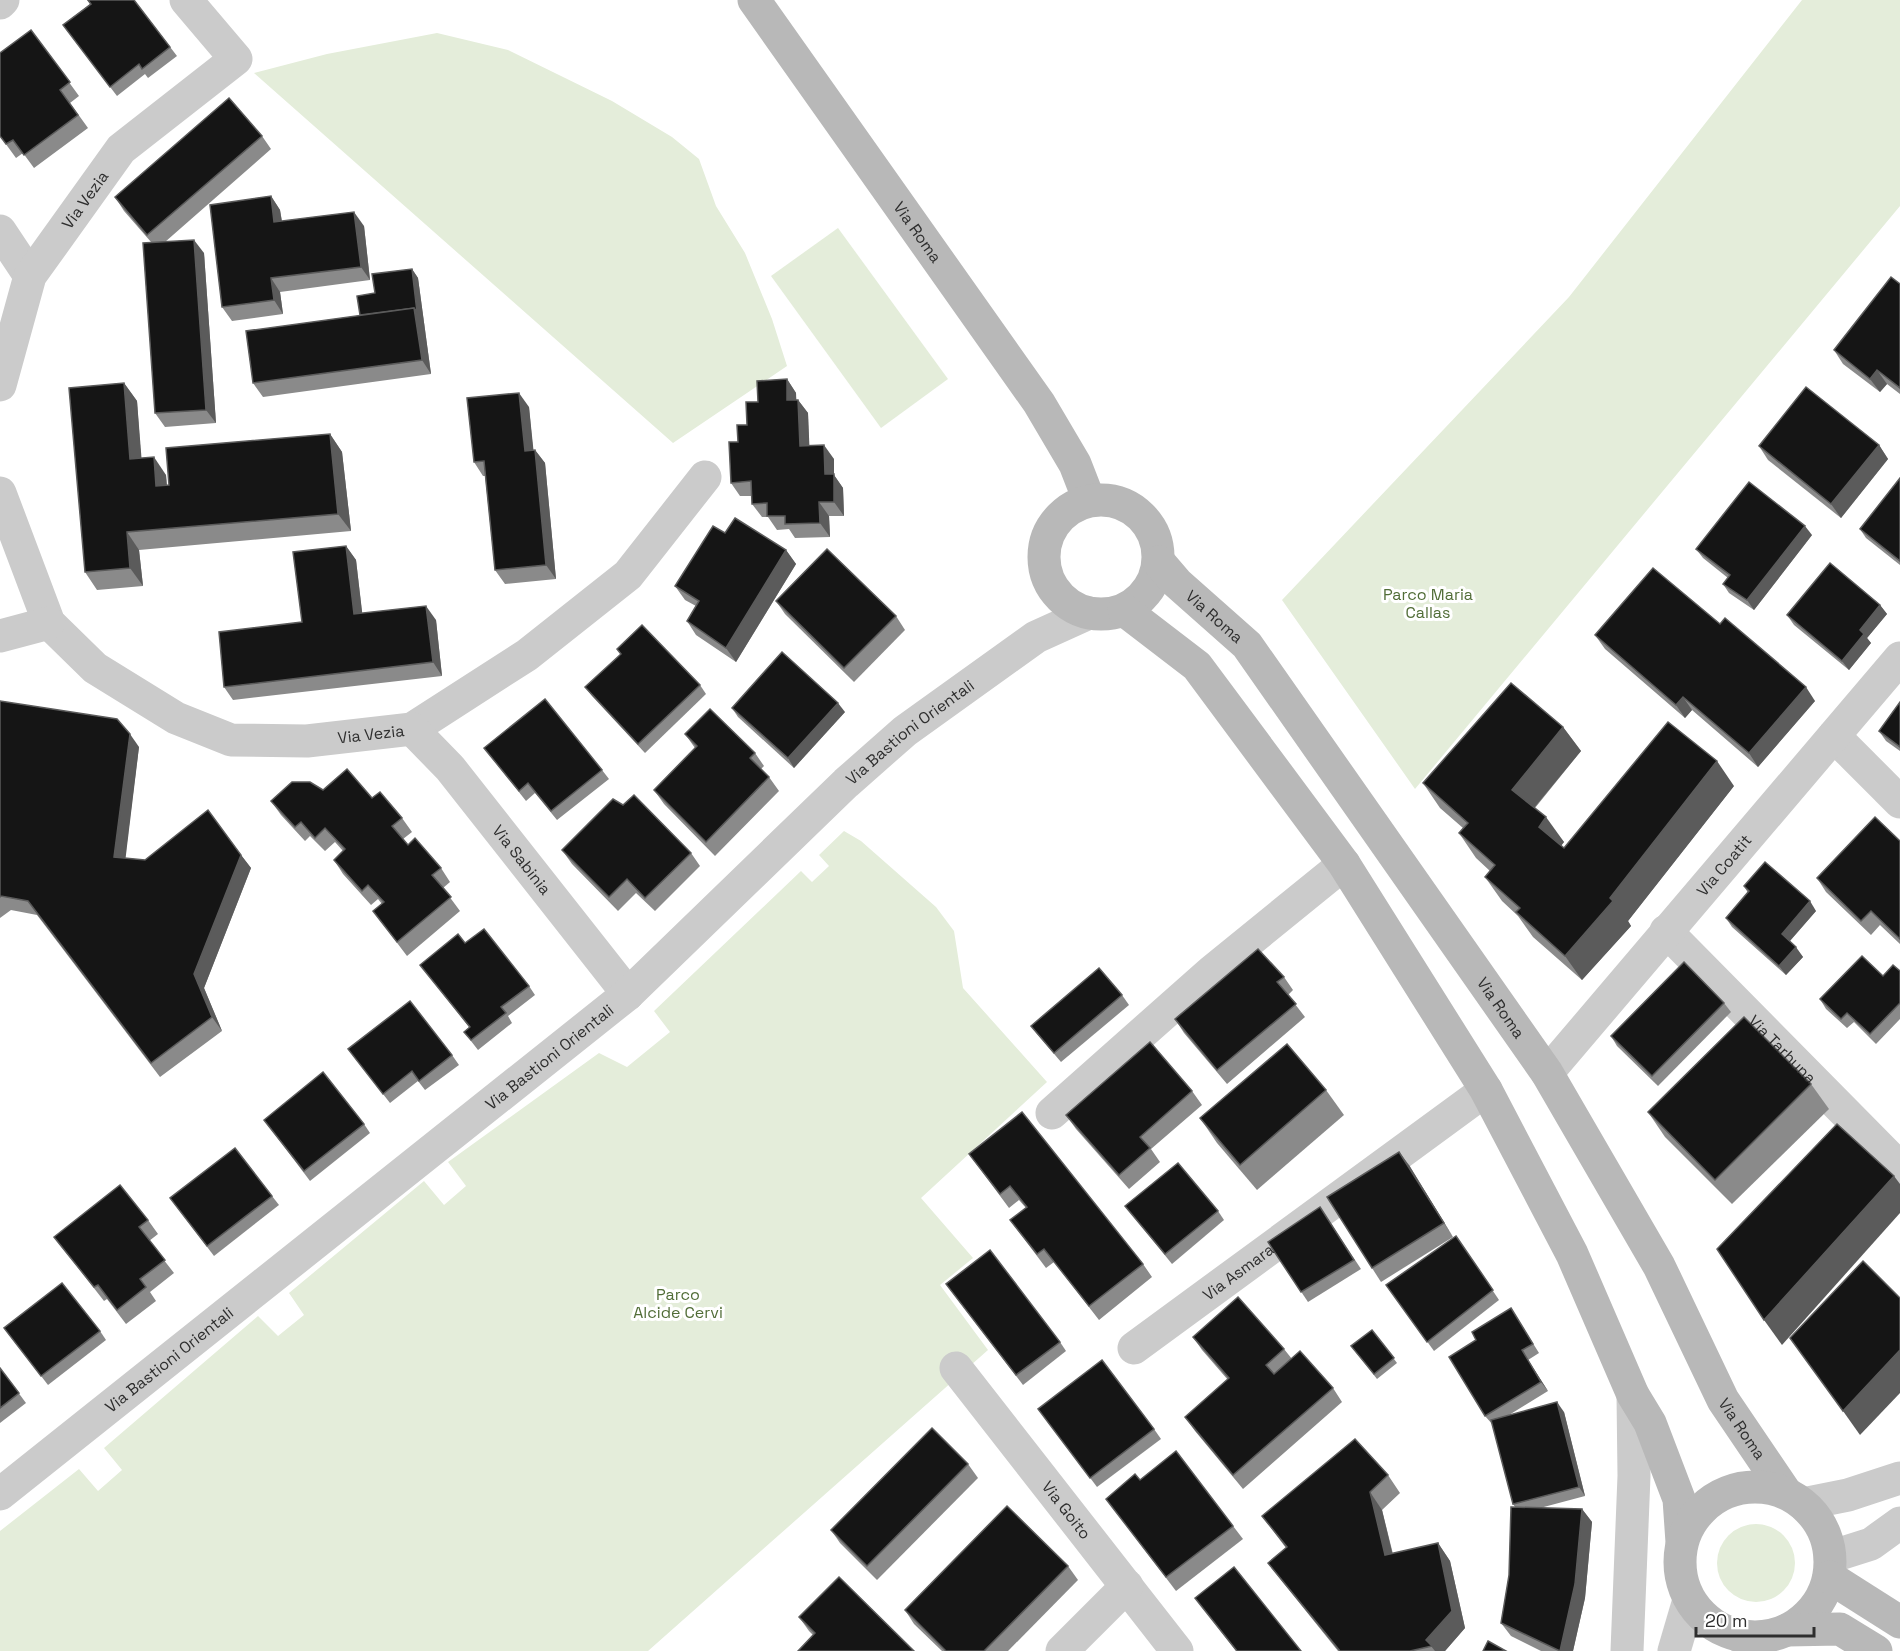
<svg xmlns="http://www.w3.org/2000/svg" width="1900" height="1651" font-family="'Space Grotesk',sans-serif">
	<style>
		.green { fill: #e4edda }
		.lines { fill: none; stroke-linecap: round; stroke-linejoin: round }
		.minor { stroke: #cbcbcb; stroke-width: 33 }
		.tertiary { stroke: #cbcbcb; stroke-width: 33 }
		.secondary { stroke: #b8b8b8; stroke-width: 33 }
		.wall { fill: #8a8a8a }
		.shaded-wall { fill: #5b5b5b }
		.building { fill: #151515; stroke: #5b5b5b; stroke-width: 1.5 }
		.labels { text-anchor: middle; stroke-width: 6; stroke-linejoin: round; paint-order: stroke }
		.street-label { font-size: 16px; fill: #2e2e2e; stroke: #fff }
		.park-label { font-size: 16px; fill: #516d37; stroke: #fff }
	</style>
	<rect width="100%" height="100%" fill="#fff"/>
	<g class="green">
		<polygon points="1802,0 1900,0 1900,206 1415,789 1282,600 1569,297"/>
		<polygon points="437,33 508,50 612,101 672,137 699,159 716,206 745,253 772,319 787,366 673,443 254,73 327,54"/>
		<polygon points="838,228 948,379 881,428 771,276"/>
		<polygon points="844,831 861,841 936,907 954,931 963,988 1047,1082 921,1198 973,1258 940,1285 988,1350 648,1651 0,1651 0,1531 79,1469 98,1491 122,1470 104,1448 258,1316 278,1336 304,1315 289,1293 424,1181 444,1205 466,1186 448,1162 599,1053 627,1067 670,1032 654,1011 801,871 812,882 829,866 819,855"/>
		<circle cx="1756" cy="1563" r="39"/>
	</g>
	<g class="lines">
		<g class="minor">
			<polyline points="0,3 3,0"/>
			<polyline points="0,231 30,276"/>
			<path id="s1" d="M0 385 30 276 121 149 236 59 186 0"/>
			<path id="s2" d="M0 493 49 623 95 668 176 718 231 740 307 741 412 729 527 655 628 575 705 477"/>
			<polyline points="0,636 49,623"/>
			<path id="s3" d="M412 729 450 768 628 994"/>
			<polyline points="1834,736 1900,802"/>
			<path id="s4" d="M1666 931 1900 1168"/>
			<path id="s5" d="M1547 1073 1900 658"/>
			<polyline points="1052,1113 1211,972 1344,864"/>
			<path id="s6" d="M1134 1348 1486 1090"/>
			<path id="s7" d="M956 1368 1177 1651"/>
			<polyline points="1062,1651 1127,1586"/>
		</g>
		<g class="tertiary">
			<path id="s8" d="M0 1494 628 994 846 783 905 731 1036 637 1089 613"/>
			<polyline points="1803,1504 1848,1495 1900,1478"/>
			<polyline points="1830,1557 1871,1544 1900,1523"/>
			<polyline points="1627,1651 1634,1476 1633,1395"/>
			<polyline points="1674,1651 1689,1600"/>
			<polyline points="1748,1651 1762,1637"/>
		</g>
		<g class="secondary">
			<path id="s9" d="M754 0 1039 403 1075 464 1089 500"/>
			<circle cx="1101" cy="557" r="57"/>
			<path id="s10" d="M1159 562 1177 583 1247 645 1547 1073 1659 1266 1723 1400 1786 1493"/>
			<polyline points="1124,610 1197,666 1344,864 1486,1090 1572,1254 1633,1395 1650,1423 1679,1499 1682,1542"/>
			<circle cx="1755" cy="1562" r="75"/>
			<polyline points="1829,1577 1900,1622"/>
			<polyline points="1787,1630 1840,1629 1876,1651"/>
		</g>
	</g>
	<g class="wall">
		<polygon points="87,0 134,0 177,56 148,78 145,74 117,96 63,25 90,4"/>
		<polygon points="31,30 79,96 70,103 88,128 34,168 23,153 16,158 0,136"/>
		<polygon points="262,136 271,149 165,242 204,253 216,423 165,427 155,413 151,242 124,211 115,197"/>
		<polygon points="271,196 280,210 282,221 364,226 370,280 280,292 283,314 232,321 222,307"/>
		<polygon points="412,269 418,278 431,374 263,397 253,383 360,315 375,293"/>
		<polygon points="1900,284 1900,394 1887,384 1880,392 1843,364 1834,350"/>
		<polygon points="787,379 796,393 796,400 798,400 808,413 809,446 834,459 834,475 843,488 844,516 829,516 830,537 795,538 789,529 777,530 768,517 762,517 752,504 752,496 740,496 731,483 747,425 758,402"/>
		<polygon points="124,383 137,401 141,458 166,475 167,485 330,434 342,452 351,531 139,550 143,586 97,590 85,572"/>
		<polygon points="529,407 533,450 535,450 545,463 556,579 505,584 495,570 485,476 483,476 474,462"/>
		<polygon points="1879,445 1888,459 1841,518 1768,460 1759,446"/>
		<polygon points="1900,479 1900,565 1866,538 1860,529"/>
		<polygon points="725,533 786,550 796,564 736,662 696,635 687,621 696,606 685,600 675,586"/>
		<polygon points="1812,535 1754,610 1729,593 1723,584 1728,578 1703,558 1696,549"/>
		<polygon points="346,546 356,560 362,613 436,620 442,676 233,700 224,687 302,622"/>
		<polygon points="776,601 896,616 905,630 854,682 785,614"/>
		<polygon points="1880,605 1887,614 1867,638 1871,643 1849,670 1794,625 1787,615"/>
		<polygon points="1595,635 1815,701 1758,767 1692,710 1685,718 1605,649"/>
		<polygon points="700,685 706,694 645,753 592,696 585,687"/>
		<polygon points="0,701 139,747 125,858 145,860 241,855 251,868 204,988 222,1031 160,1077 37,915 11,910 0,918"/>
		<polygon points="1900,702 1900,751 1886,741 1879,731"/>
		<polygon points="732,708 845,712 794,768 738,717"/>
		<polygon points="1563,727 1581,751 1535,808 1564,842 1561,846 1564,848 1734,786 1628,921 1631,926 1582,980 1533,937 1518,916 1502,901 1485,877 1490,871 1476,858 1459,833 1463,828 1440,808 1423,783"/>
		<polygon points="685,734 755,753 764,766 761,769 769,777 779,791 715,856 664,804 654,790 695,748"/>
		<polygon points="484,748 602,770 609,779 557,820 535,793 526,801"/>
		<polygon points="323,790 372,798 402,818 412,832 403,839 408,845 441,868 450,882 443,888 460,911 407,956 373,911 382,904 378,899 371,905 343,874 334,860 343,851 335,842 325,851 310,836 305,841 281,815 271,801"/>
		<polygon points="1900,841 1900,944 1880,925 1871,935 1826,892 1817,878"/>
		<polygon points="562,850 691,853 700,866 655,911 636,893 618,911 572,864"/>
		<polygon points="1744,886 1816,911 1790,941 1803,957 1786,975 1732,927 1726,918 1748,893"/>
		<polygon points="465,943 529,986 535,995 508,1016 512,1023 478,1050 464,1032 469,1027 420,965"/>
		<polygon points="1900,971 1900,1019 1876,1044 1854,1022 1847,1028 1826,1009 1820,999 1883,976"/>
		<polygon points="1284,977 1293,990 1288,995 1305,1017 1227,1084 1184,1033 1175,1019"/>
		<polygon points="1122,995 1129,1005 1061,1062 1038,1035 1031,1026"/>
		<polygon points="1724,1003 1731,1012 1658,1086 1617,1046 1611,1036"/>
		<polygon points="348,1049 452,1055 459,1065 425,1090 418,1081 390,1103"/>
		<polygon points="1811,1084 1829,1109 1732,1204 1665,1137 1648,1112"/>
		<polygon points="1326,1090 1344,1115 1257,1190 1217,1143 1200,1118"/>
		<polygon points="1192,1091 1202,1105 1151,1149 1160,1162 1129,1189 1076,1129 1066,1115"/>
		<polygon points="264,1120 364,1124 370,1133 310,1181"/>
		<polygon points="969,1154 1143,1264 1152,1277 1099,1320 1054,1262 1046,1268 1010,1220 1026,1208 1019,1200 1009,1208"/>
		<polygon points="1409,1165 1453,1237 1381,1282 1372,1268"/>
		<polygon points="272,1196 279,1205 214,1256 170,1198"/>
		<polygon points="1125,1206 1218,1211 1224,1220 1172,1264"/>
		<polygon points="1320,1207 1361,1269 1308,1302 1268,1242"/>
		<polygon points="148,1220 158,1234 149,1241 174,1273 150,1292 156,1301 126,1324 107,1299 104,1301 54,1237"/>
		<polygon points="1456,1236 1499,1300 1434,1351 1386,1285"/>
		<polygon points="946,1284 1060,1342 1066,1351 1023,1385"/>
		<polygon points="1511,1308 1539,1353 1528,1360 1548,1391 1509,1415 1564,1412 1585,1496 1540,1508 1582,1509 1592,1522 1585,1598 1573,1651 1541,1651 1511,1636 1501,1623 1509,1575 1515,1507 1513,1504 1493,1425 1485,1416 1476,1340"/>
		<polygon points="4,1328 100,1331 106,1340 48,1385"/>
		<polygon points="1372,1330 1397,1363 1377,1379 1355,1351"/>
		<polygon points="1193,1337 1284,1349 1292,1359 1333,1388 1342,1402 1243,1489 1195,1431 1185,1417 1228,1380 1202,1350"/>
		<polygon points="0,1368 26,1403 0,1423"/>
		<polygon points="1045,1418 1154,1429 1161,1439 1097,1487"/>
		<polygon points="968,1464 978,1478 877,1580 840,1543 831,1530"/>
		<polygon points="1388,1475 1400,1493 1382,1510 1393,1554 1438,1543 1450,1561 1465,1628 1445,1651 1338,1651 1281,1580 1268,1563 1286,1548 1262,1516"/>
		<polygon points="1140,1480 1233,1526 1243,1539 1176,1591 1106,1499"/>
		<polygon points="1068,1566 1078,1580 1008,1651 942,1651 914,1624 905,1610"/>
		<polygon points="1195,1598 1301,1651 1236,1651"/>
		<polygon points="799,1617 914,1651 813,1635 809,1631"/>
	</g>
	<g class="shaded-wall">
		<polygon points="271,196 280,210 284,236 274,222"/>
		<polygon points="354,212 364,226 370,280 361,267"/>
		<polygon points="194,240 204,253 216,423 206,410"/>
		<polygon points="412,269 418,278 431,374 422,360 414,308"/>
		<polygon points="271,278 280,292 283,314 274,300"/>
		<polygon points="1877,370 1887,384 1880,392 1870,379"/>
		<polygon points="787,379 796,393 797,414 787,400"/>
		<polygon points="124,383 137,401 143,477 130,459"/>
		<polygon points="519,393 529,407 535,465 525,451"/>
		<polygon points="798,400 808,413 810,460 800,446"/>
		<polygon points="330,434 342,452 351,531 338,514"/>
		<polygon points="824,445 834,459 834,475 843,488 844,516 834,502 825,474"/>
		<polygon points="1879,445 1888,459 1841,518 1831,504"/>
		<polygon points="535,450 545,463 556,579 546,565"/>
		<polygon points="154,457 166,475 168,504 156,486"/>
		<polygon points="819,502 829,516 830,537 820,523"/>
		<polygon points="1805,526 1812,535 1754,610 1747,600"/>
		<polygon points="127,532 139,550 143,586 130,568"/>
		<polygon points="346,546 356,560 364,628 354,614"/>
		<polygon points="786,550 796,564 736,662 726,648"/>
		<polygon points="1880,605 1887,614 1867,638 1871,643 1849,670 1842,661 1860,630"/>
		<polygon points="426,606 436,620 442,676 433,662"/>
		<polygon points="1806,687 1815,701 1758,767 1749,753"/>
		<polygon points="1683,697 1692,710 1685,718 1676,705"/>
		<polygon points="838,703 845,712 794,768 788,758"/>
		<polygon points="1563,727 1581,751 1529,814 1512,790"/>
		<polygon points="130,734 139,747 124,871 114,857"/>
		<polygon points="1717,761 1734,786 1628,921 1631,926 1582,980 1565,956"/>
		<polygon points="1546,817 1564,842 1556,852 1539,827"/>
		<polygon points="241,855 251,868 204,988 222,1031 212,1017 194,974"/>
		<polygon points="1810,901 1816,911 1788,943 1782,934"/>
		<polygon points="1796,947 1803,957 1786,975 1779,966"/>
		<polygon points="1399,1152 1409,1165 1453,1237 1444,1223"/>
		<polygon points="1894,1176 1900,1184 1900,1213 1782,1345 1764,1320"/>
		<polygon points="1522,1350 1528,1360 1548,1391 1541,1382"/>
		<polygon points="1900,1350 1900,1393 1860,1435 1843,1411"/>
		<polygon points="1557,1402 1564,1412 1585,1496 1579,1487"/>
		<polygon points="1370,1492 1382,1510 1397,1573 1385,1555"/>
		<polygon points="1582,1509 1592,1522 1585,1598 1573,1651 1560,1651"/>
		<polygon points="1438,1543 1450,1561 1465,1628 1445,1651 1435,1651 1426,1640"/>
	</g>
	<g class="building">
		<polygon points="88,0 134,0 170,47 142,69 139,64 110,87 63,25 91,4"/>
		<polygon points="31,30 70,82 60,90 78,115 24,155 13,140 6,144 0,136 0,53"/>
		<polygon points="229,98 262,136 147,235 115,197"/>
		<polygon points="271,196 274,222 354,212 361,267 271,278 274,300 222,307 210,205"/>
		<polygon points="194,240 206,410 155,413 143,243"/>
		<polygon points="412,269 417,312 414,308 360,315 357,296 375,293 372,274"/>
		<polygon points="1891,277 1900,284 1900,388 1877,370 1870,379 1834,350"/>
		<polygon points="414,308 422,360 253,383 246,331"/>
		<polygon points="787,379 787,400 798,400 800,446 824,445 825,474 834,474 834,502 819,502 820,523 785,524 785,516 767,516 767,503 752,504 751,481 731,483 729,442 738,442 737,425 747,425 746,402 758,402 757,381"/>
		<polygon points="124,383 130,459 154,457 156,486 169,485 166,448 330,434 338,514 127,532 130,568 85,572 69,388"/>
		<polygon points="1806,387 1879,445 1831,504 1759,446"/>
		<polygon points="519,393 525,451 535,450 546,565 495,570 484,461 474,462 467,398"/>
		<polygon points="1900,478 1900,561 1860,529"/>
		<polygon points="1749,482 1805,526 1747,600 1723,584 1730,575 1696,549"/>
		<polygon points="735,518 786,550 726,648 687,621 699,601 675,586 713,526 725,533"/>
		<polygon points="346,546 354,614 426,606 433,662 224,687 219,632 302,622 293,552"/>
		<polygon points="827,549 896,616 844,668 776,601"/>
		<polygon points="1830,563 1880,605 1860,630 1864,634 1842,661 1787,615"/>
		<polygon points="1653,568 1720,624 1725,618 1806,687 1749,753 1683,697 1676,705 1595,635"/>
		<polygon points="642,625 700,685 638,744 585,687 621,654 617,649"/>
		<polygon points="782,652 838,703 788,758 732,708"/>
		<polygon points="1511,683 1563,727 1512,790 1546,817 1539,827 1564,848 1668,722 1717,761 1610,898 1613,901 1565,956 1516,912 1520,908 1485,877 1495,865 1459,833 1468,823 1423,783"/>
		<polygon points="545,699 602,770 551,811 528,783 519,791 484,748"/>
		<polygon points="0,701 117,719 130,734 114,857 145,860 208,810 241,855 194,974 212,1017 151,1063 28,901 1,896 0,897"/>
		<polygon points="1900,702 1900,747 1879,731"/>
		<polygon points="710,709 755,753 750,758 769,777 706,842 654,790 697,746 685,734"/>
		<polygon points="347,769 372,798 380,792 402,818 392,826 408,845 415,838 441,868 432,875 451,897 397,942 373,911 384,902 368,885 362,891 334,860 345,849 325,828 315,838 301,822 295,827 271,801 292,782 310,782 323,790"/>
		<polygon points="634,795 691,853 645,898 627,879 609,897 562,850 613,799 623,805"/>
		<polygon points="1875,817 1900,841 1900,939 1871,911 1861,921 1817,878"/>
		<polygon points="1765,862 1810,901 1782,934 1796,947 1779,966 1726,918 1749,891 1744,886"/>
		<polygon points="484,929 529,986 501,1007 506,1013 471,1040 464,1032 470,1027 420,965 458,934 465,943"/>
		<polygon points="1258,949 1284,977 1277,982 1296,1004 1217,1070 1175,1019"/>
		<polygon points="1862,956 1883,976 1893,965 1900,971 1900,1003 1870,1034 1847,1013 1841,1019 1820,999"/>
		<polygon points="1684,962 1724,1003 1652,1076 1611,1036"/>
		<polygon points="1099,968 1122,995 1054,1053 1031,1026"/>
		<polygon points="410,1001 452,1055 419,1081 412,1071 383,1094 348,1049"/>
		<polygon points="1744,1017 1811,1084 1715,1180 1648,1112"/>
		<polygon points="1150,1042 1192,1091 1140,1137 1150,1148 1119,1175 1066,1115"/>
		<polygon points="1287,1044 1326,1090 1240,1165 1200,1118"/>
		<polygon points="323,1072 364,1124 304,1171 264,1120"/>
		<polygon points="1022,1112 1143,1264 1089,1306 1044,1249 1037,1254 1010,1220 1027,1207 1010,1186 1000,1194 969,1154"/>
		<polygon points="1837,1124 1894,1176 1764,1320 1717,1249"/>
		<polygon points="235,1148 272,1196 207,1246 170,1198"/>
		<polygon points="1399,1152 1444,1223 1372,1268 1327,1197"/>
		<polygon points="1178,1163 1218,1211 1165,1254 1125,1206"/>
		<polygon points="120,1185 148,1220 139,1227 165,1260 140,1279 146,1287 117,1310 98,1285 94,1287 54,1237"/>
		<polygon points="1320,1207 1354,1260 1301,1292 1268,1242"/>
		<polygon points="1456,1236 1493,1290 1427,1342 1386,1285"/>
		<polygon points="990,1250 1060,1342 1016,1375 946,1284"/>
		<polygon points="1863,1261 1900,1298 1900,1350 1843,1411 1790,1338"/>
		<polygon points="62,1283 100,1331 41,1376 4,1328"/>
		<polygon points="1238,1297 1284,1349 1266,1365 1274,1374 1300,1351 1333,1388 1233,1475 1185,1417 1229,1378 1193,1337"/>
		<polygon points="1511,1308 1533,1344 1522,1350 1541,1382 1485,1416 1449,1357 1476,1340 1472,1332"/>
		<polygon points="1372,1330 1394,1358 1374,1374 1351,1346"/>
		<polygon points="1102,1360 1154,1429 1090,1478 1038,1409"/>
		<polygon points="0,1368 19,1393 0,1408"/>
		<polygon points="1557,1402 1579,1487 1513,1504 1491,1420"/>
		<polygon points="932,1428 968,1464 867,1566 831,1530"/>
		<polygon points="1355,1439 1388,1475 1370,1492 1385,1555 1438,1543 1452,1611 1426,1640 1432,1646 1410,1651 1340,1651 1268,1563 1287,1547 1262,1516"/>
		<polygon points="1176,1451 1233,1526 1166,1577 1106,1499 1135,1474 1140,1480"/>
		<polygon points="1007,1506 1068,1566 984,1651 946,1651 905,1610"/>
		<polygon points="1511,1507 1582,1509 1575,1584 1560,1651 1501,1623 1509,1575"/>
		<polygon points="1234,1567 1301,1651 1237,1651 1195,1598"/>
		<polygon points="839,1577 914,1651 798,1651 815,1633 799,1617"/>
		<polygon points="1488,1641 1506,1651 1483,1651"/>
	</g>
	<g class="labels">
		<g class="street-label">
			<text dy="6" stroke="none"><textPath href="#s1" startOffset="207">Via Vezia</textPath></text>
			<text dy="6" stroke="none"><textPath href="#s9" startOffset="284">Via Roma</textPath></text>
			<text dy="6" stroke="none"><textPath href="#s10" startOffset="78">Via Roma</textPath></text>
			<text dy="6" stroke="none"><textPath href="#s8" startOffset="1188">Via Bastioni Orientali</textPath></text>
			<text dy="6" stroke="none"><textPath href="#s2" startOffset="498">Via Vezia</textPath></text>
			<text dy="6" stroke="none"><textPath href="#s3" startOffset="171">Via Sabinia</textPath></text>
			<text dy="6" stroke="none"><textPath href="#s5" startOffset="273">Via Coatit</textPath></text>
			<text dy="6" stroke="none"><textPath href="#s10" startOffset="564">Via Roma</textPath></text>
			<text dy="6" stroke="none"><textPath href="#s4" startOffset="166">Via Tarhuna</textPath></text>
			<text dy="6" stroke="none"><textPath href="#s8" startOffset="702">Via Bastioni Orientali</textPath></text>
			<text dy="6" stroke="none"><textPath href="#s6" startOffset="129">Via Asmara</textPath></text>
			<text dy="6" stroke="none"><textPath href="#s8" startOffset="216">Via Bastioni Orientali</textPath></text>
			<text dy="6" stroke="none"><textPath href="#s10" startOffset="1050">Via Roma</textPath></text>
			<text dy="6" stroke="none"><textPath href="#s7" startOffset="180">Via Goito</textPath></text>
		</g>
		<g class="park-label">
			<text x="1428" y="600">Parco Maria<tspan x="1428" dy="18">Callas</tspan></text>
			<text x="678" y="1300">Parco<tspan x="678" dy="18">Alcide Cervi</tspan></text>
		</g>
	</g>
	<path d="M1696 1627v9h118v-9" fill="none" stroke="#2e2e2e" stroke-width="3"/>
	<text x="1705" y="1627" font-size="18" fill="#2e2e2e" stroke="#ffffff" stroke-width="4.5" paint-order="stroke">20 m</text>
</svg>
